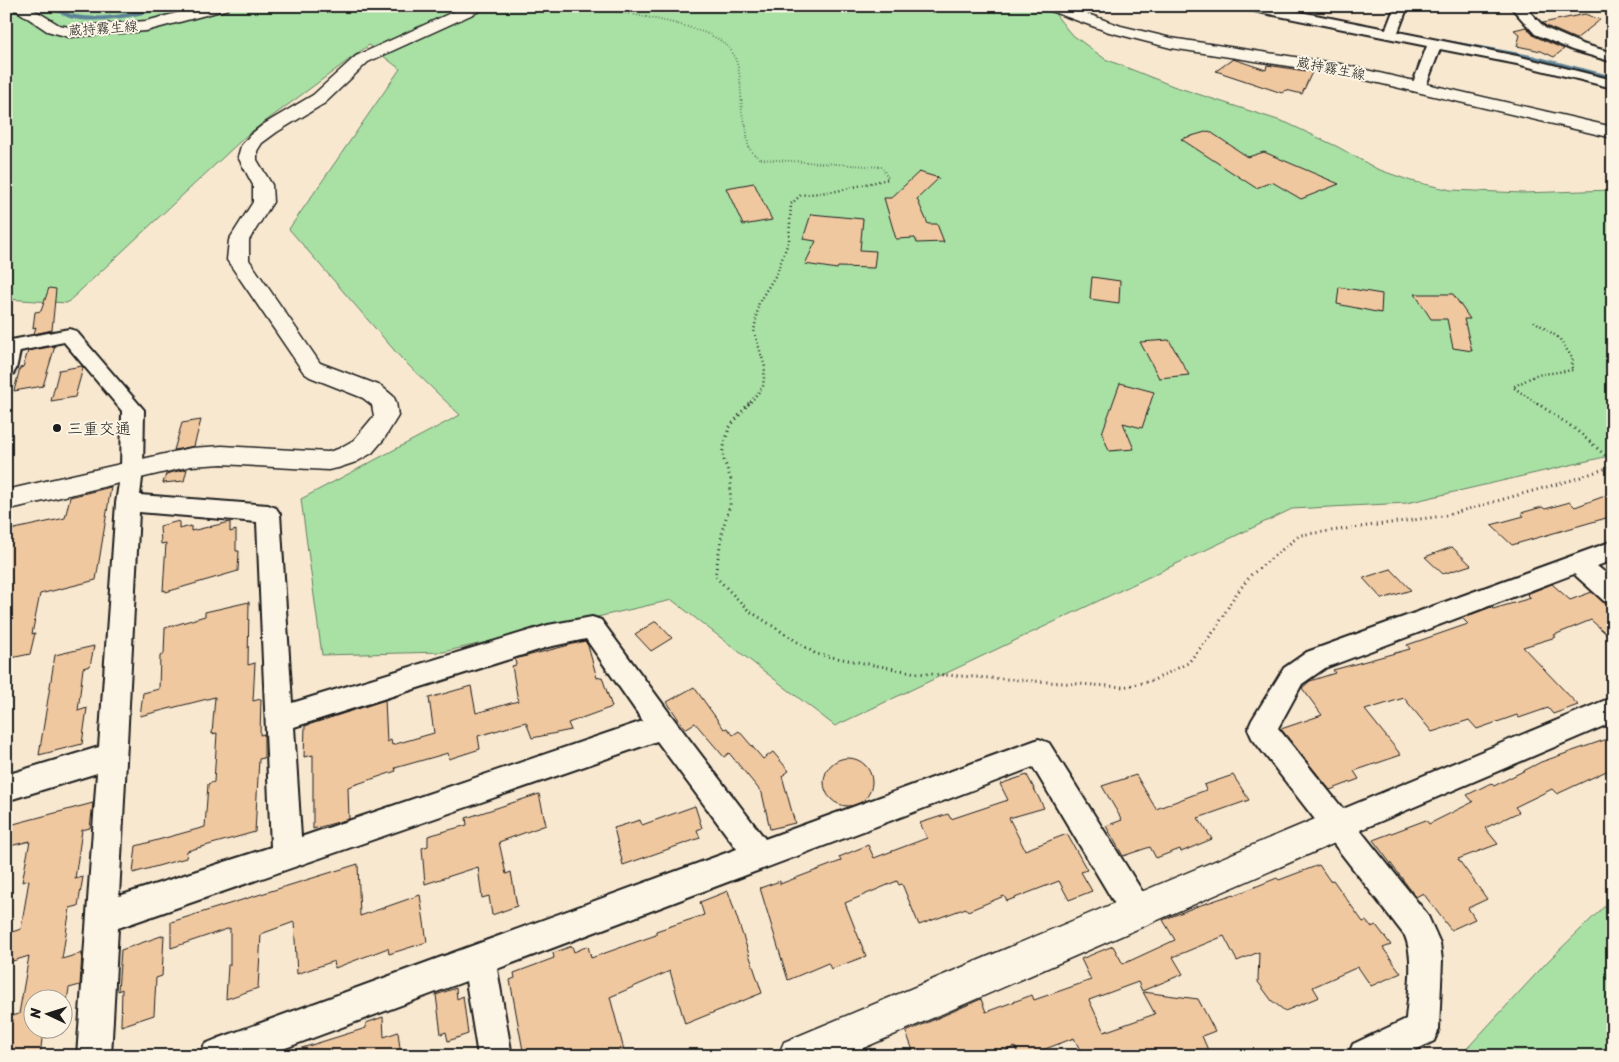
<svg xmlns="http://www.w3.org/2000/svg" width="1619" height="1062" font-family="Sriracha,'Klee One',sans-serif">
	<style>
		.green { fill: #a9e1a5; stroke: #627e60 }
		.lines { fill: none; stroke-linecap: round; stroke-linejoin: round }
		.stream { stroke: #5d8398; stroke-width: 4 }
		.building { fill: #f0c8a0; stroke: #1c1c1c; fill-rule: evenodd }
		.minor-casing { stroke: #1c1c1c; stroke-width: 4 }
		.tertiary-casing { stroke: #1c1c1c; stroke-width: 3 }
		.secondary-casing { stroke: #1c1c1c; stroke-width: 3 }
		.path-far2 { stroke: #1c1c1c; stroke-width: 2; stroke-dasharray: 0.5 2.5; stroke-linecap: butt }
		.path-far1 { stroke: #1c1c1c; stroke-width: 2.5; stroke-dasharray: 1 3; stroke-linecap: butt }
		.path { stroke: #1c1c1c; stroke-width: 3; stroke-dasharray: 1 4; stroke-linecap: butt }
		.minor { fill: #fcf5e5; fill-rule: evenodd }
		.tertiary { fill: #fcf5e5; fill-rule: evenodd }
		.secondary { fill: #fcf5e5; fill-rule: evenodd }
		.poi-dot { fill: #1c1c1c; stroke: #fcf5e5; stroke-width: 2 }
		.labels { text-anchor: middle; stroke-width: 4; stroke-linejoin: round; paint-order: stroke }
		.far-street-label { font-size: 14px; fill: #1c1c1c; stroke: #fcf5e5 }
		.poi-label { font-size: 16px; fill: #1c1c1c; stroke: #fcf5e5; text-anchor: start }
	</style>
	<rect width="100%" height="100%" fill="#f8e8d0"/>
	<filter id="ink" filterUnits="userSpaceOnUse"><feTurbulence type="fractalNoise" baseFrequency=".02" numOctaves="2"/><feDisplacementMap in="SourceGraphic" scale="10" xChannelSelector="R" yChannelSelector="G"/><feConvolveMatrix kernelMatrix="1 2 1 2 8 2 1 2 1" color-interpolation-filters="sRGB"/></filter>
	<g filter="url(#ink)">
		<g class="green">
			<polygon points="6,6 1049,6 1070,33 1105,59 1173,86 1287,123 1338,147 1377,169 1411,181 1451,190 1523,193 1613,190 1613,455 1407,503 1292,509 835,726 672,600 443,652 322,655 301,499 460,415 401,358 289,229 400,69 369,45 247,135 67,303 6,299"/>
			<polygon points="1613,898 1613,1056 1460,1056 1549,960"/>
		</g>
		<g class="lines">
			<g class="stream">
				<path d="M53 6C58 10 64 14 70 16 96 23 140 14 166 6"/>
				<polyline points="1441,41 1531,57 1613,78"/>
			</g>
		</g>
		<g class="building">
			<polygon points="1585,14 1600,20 1576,39 1546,26 1543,23"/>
			<polygon points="1526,27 1534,36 1564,49 1554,57 1541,51 1517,46 1520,35 1514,30"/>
			<polygon points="1233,59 1266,70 1267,65 1312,72 1302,94 1286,90 1282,93 1216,71"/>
			<polygon points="1209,131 1248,157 1264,152 1339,184 1301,199 1272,182 1256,188 1181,139"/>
			<polygon points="919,172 939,178 917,199 928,224 937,224 944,242 917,243 915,238 896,239 884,198 891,198"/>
			<polygon points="754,183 772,220 743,225 726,188"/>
			<polygon points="811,214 863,219 860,250 876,251 874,268 838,267 837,269 805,264 816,241 803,239"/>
			<polygon points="1092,277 1120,281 1119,303 1090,299"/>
			<polygon points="1339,287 1382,294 1381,313 1337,304"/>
			<polygon points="49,288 56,289 52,330 34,334 36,327 33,328 35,312 41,311"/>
			<polygon points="1415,294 1453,294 1470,319 1464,319 1472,351 1453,348 1447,319 1431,319"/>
			<polygon points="1169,340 1189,375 1159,378 1140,342"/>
			<polygon points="55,346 43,386 14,391 20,368 23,367 28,351"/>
			<polygon points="82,366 83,368 75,397 51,401 59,370"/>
			<polygon points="1120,383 1154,392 1142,428 1123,423 1134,449 1109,451 1102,433"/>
			<polygon points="201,420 194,446 174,450 182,423"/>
			<polygon points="187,469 184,481 163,483 166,474"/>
			<polygon points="111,487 96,580 40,594 32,634 35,633 30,654 6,659 6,545 10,530 65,518 70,497"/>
			<polygon points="1613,493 1613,516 1512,545 1491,525 1524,516 1521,513 1542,507 1545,509 1570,502 1575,507"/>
			<polygon points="179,521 179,529 191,526 191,531 230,522 230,532 236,530 236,551 239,551 238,571 166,592 165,590 163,591 166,543 161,544 160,526"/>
			<polygon points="1452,547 1471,565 1443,574 1425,557"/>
			<polygon points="1391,569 1411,590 1382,599 1363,578"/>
			<polygon points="1552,584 1570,600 1592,592 1603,602 1613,606 1613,640 1591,620 1554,635 1556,637 1523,647 1578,705 1553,714 1548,708 1519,718 1517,715 1477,729 1469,720 1432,732 1404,698 1365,710 1401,755 1354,771 1359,779 1330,790 1281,729 1322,715 1302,688 1310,681 1335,673 1333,670 1410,649 1407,645 1468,624 1462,618 1491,607 1493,609 1531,598 1527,594"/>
			<polygon points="249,602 248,665 255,663 253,701 261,699 260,735 264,734 264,758 259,759 255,832 187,851 186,858 133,873 136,846 205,827 208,784 214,782 217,733 212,734 215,697 140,716 143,693 159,689 160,656 164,654 165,628 205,616 205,612"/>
			<polygon points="656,621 672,638 651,651 635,634"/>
			<polygon points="585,641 588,646 597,678 602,677 612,707 568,723 571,730 532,738 526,722 478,736 480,749 449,759 448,753 395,768 396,771 348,787 349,819 313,829 313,755 304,757 305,726 385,700 387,742 391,740 392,745 434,733 429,698 471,686 476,713 518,701 512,666 516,665 515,659"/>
			<polygon points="94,646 90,666 83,668 78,711 87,708 82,744 39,755 55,655"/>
			<polygon points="694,687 724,729 727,728 733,735 739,731 763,759 773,752 789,771 782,776 795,823 770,829 762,793 729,753 724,757 695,723 685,729 667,702"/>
			<polygon points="1613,737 1613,768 1557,794 1552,789 1515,807 1519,812 1485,828 1498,844 1458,859 1487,899 1468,908 1475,919 1451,930 1423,893 1416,897 1373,840 1426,820 1429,824 1473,802 1467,795 1491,783 1494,786 1541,762"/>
			<circle cx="848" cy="782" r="24"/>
			<polygon points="1027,775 1044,808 1009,818 1025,850 1067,834 1087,870 1081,872 1092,891 1069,900 1059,881 1007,901 1004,896 968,911 966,908 919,925 902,884 899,885 897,881 845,903 866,956 831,969 828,963 788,980 760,888 780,881 780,884 841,861 839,857 868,845 874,858 927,838 920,823 948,814 951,819 1008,800 1000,784"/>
			<polygon points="1136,775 1156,809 1206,790 1204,785 1233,775 1249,800 1198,818 1212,839 1181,852 1180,849 1156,858 1150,847 1123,856 1106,826 1122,820 1102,786"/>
			<polygon points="539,794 546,825 499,842 506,874 511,872 517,906 492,915 489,896 482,898 478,867 425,884 422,848 428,846 428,836 467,825 466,818"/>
			<path d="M93 803 90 828 82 830 75 879 83 877 78 906 70 908 62 959 82 953 80 985 69 988 62 1033 42 1039 40 1056H6V1017L19 1014 29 956 6 963 12 932 21 929 29 880 22 882 30 841 6 847V826ZM32 1000H62V1030H32Z"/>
			<polygon points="695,806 702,828 697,830 700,838 623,865 614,828 640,820 642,825"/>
			<polygon points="358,864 360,916 420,895 427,942 389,954 388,948 335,968 334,961 297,974 294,922 261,934 258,988 226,999 228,965 230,965 230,928 171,948 171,922"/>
			<polygon points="1319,865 1330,881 1333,880 1363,922 1366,921 1371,927 1376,925 1391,945 1383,948 1401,973 1371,986 1358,967 1313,987 1319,997 1285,1011 1272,1001 1258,982 1259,952 1237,961 1224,936 1173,957 1183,974 1142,991 1138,982 1089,1000 1104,1032 1155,1014 1143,992 1198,999 1215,1031 1202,1036 1208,1050 1193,1056 1083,1056 1074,1038 1027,1056 1019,1056 1015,1047 993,1056 915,1056 906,1032 981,999 986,1012 1032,995 1034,1000 1091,980 1081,959 1113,946 1123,964 1175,940 1163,920 1195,907 1234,894 1235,895 1277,878 1279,880"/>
			<polygon points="728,891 762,993 685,1024 670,971 610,997 624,1050 611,1056 524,1056 510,980 515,978 514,973 554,958 553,953 572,946 574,952 588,946 591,958 656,935 656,931 704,915 700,902"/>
			<polygon points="164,935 162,976 156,978 154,1015 121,1026 122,989 118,991 121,950"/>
			<polygon points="456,988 457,999 463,996 468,1034 448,1041 446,1032 441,1034 436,995"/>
			<polygon points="383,1017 384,1037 398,1032 401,1056 290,1056 289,1052 366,1028 366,1023"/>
		</g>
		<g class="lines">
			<g class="minor-casing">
				<g id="minor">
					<polygon points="1243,6 1270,6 1386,29 1395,6 1408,6 1398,32 1517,56 1613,80 1613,88 1517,64 1440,49 1425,88 1423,91 1413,91 1411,88 1427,46 1249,10"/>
					<polygon points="1510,6 1524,6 1545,28 1582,44 1613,53 1613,62 1572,50 1535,34"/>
					<path d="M69 329 76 331 144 410 143 470 140 495 268 505 276 508 280 514 292 703 548 625 592 617 601 620 673 718 765 839 1039 739 1049 743 1147 899 1152 910 1147 921 1136 926 1125 921 1033 767 497 969 512 1056H478L466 981 264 1056H200L205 1044 217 1039 737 849 657 741 118 928 111 1056H77L97 773 6 801V775L99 747 116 503 121 470 122 411 64 342 20 351 16 369 13 374 6 376V341ZM139 512 257 522 271 847 119 896ZM586 639 643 721 301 837 294 727 548 647Z"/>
					<path d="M1613 541V560L1597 566 1613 579V604L1604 601 1574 574 1325 668 1302 684 1278 728 1343 809 1613 697V722L1360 830 1427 914 1440 943 1442 961 1439 1029 1434 1041 1403 1056H1348L1353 1044 1406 1019C1408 993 1415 960 1405 936L1252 738 1248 729 1252 720 1284 668 1307 652Z"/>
				</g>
			</g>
			<g class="tertiary-casing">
				<g id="tertiary">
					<polygon points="466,6 486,6 484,9 368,62 325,103 277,132 262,143 257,151 257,160 272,185 273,202 249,240 249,260 320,363 381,386 393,396 396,402 398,416 384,439 372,453 356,462 338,468 328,470 222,464 191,466 6,510 6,490 191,448 222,446 328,452 338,449 354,440 374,416 372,405 363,398 310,377 304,373 227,260 229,240 253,202 253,185 238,157 241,146 250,135 264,124 313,95 356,56"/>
					<polygon points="1339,809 1351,814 1356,825 1351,836 845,1056 778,1056 784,1042"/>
				</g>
			</g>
			<g class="secondary-casing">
				<g id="secondary">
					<polygon points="10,6 28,6 59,25 69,27 146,21 204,6 230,6 228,9 146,31 69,37 47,31"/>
					<polygon points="1043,6 1065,6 1121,26 1171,38 1340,64 1613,127 1613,138 1340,74 1171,48 1109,32 1045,9"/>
				</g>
			</g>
			<path class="path-far2" d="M587 6C620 13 699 23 724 43 743 58 740 89 742 111 742 116 745 121 746 126 749 143 744 147 760 159L882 167 888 178"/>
			<g class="path-far1">
				<polyline points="1534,321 1559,338 1573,359 1571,366 1573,370 1536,375 1513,387 1539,405"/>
				<polyline points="748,405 763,387 765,367 754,331 759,302 777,273 789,240 791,204 801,195 837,191 888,179 887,177"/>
			</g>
			<g class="path">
				<polyline points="749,403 729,428 722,454 731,480 730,505 723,528 715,576 748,610 816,654 916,673 1123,687 1152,681 1188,663 1215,630 1234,597 1251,575 1300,535 1443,516 1572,480 1613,466"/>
				<polyline points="1537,403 1575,429 1613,462"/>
			</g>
			<use href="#minor" class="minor"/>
			<use href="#tertiary" class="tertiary"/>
			<use href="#secondary" class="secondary"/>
		</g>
	</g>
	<circle class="poi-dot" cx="57" cy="428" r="5"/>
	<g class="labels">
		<g class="far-street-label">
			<text transform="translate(103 28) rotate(-4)" y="5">蔵持霧生線</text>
			<text transform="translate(1331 68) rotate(11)" y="5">蔵持霧生線</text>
		</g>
		<g class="poi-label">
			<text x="67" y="434">三重交通</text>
		</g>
	</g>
	<rect width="1619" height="1062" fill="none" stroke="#fcf5e5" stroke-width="25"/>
	<rect x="12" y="12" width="1594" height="1037" fill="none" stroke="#1c1c1c" stroke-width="2" filter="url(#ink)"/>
	<g transform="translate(48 1014) rotate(274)"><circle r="24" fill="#fcf5e5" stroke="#a29e95"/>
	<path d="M0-4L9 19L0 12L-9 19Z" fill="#1c1c1c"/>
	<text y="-8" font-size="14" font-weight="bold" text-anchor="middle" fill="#1c1c1c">N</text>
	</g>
</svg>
